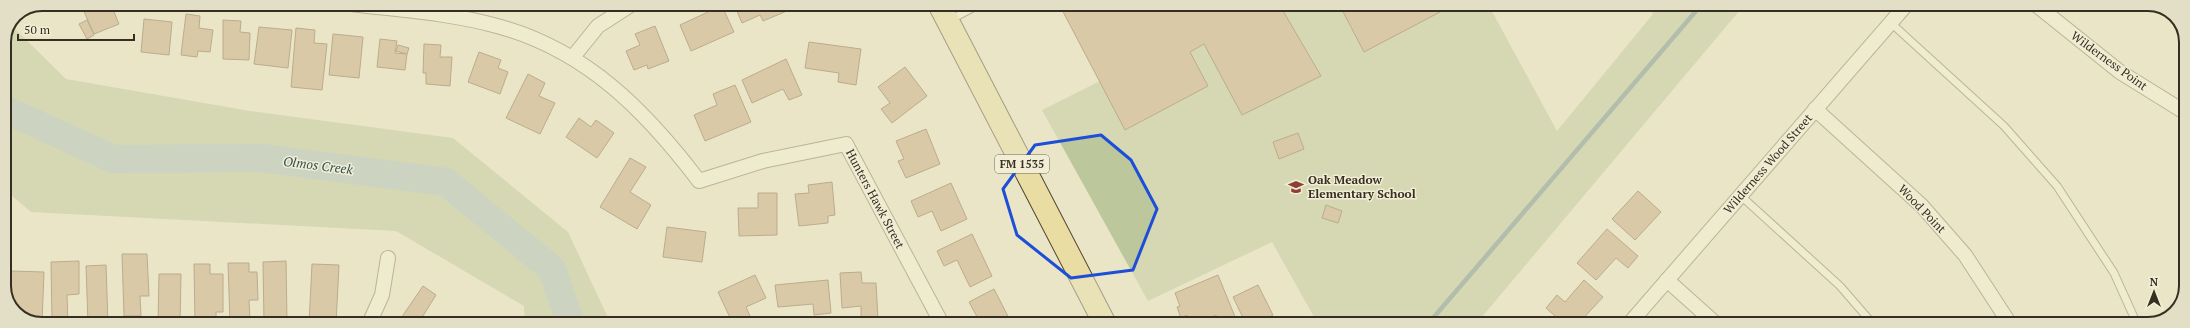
<svg xmlns="http://www.w3.org/2000/svg" width="2190" height="328" font-family="'PT Serif',serif">
	<style>
		.green { fill: #bcc79c }
		.lines { fill: none; stroke-linecap: round; stroke-linejoin: round }
		.stream { stroke: #6f8c89; stroke-width: 4.5 }
		.river { stroke: #a8bebb; stroke-width: 28 }
		.building { fill: #c5a781; stroke: #816646 }
		.service-casing { stroke: #84785e; stroke-width: 9 }
		.minor-casing { stroke: #84785e; stroke-width: 16 }
		.primary-casing { stroke: #534632; stroke-width: 24 }
		.service { stroke: #f6f1da; stroke-width: 7 }
		.minor { stroke: #f6f1da; stroke-width: 14 }
		.primary { stroke: #e9dda3; stroke-width: 22 }
		.marked { fill: none; stroke: #1d4ed8; stroke-width: 3; stroke-linejoin: round }
		.labels { text-anchor: middle; stroke-width: 3; stroke-linejoin: round; paint-order: stroke }
		.shield { fill: #f2eed6; stroke: #6e6857; stroke-width: 1 }
		.shield-label { font-size: 11px; font-weight: bold; fill: #362e20 }
		.street-label { font-size: 12px; fill: #362e20; stroke: #f2eed6 }
		.poi-label { font-size: 12px; font-weight: bold; fill: #362e20; stroke: #f2eed6; text-anchor: start }
		.water-label { font-size: 13px; font-style: italic; fill: #315254; stroke: #f2eed6 }
		.rim { fill: none; stroke: #362e20; stroke-width: 2 }
	</style>
	<rect width="100%" height="100%" fill="#eae5c7"/>
	<g class="green">
		<polygon points="1279,4 1339,4 1364,52 1452,4 1488,4 1557,131 1653,14 1648,4 1745,4 1476,324 1318,324 1272,242 1148,301 1042,110 1100,81 1126,130 1208,86 1190,52 1204,44 1242,115 1321,76"/>
		<polygon points="11,25 66,79 250,111 453,138 568,232 611,324 525,324 524,306 396,231 31,212 4,189 4,42"/>
	</g>
	<g class="lines">
		<polyline class="stream" points="1428,324 1702,4"/>
		<polyline class="river" points="4,109 113,159 261,158 446,182 552,269 571,324"/>
	</g>
	<g class="building">
		<polygon points="90,4 121,4 123,8 114,12 119,24 94,34 82,7"/>
		<polygon points="704,4 721,4 734,32 691,51 680,25 708,12"/>
		<polygon points="734,4 792,4 794,8 763,21 760,15 742,23"/>
		<polygon points="1059,4 1279,4 1321,76 1242,115 1204,44 1190,52 1208,86 1125,130"/>
		<polygon points="1339,4 1436,4 1440,12 1364,52"/>
		<polygon points="186,14 200,16 199,28 213,30 210,52 198,51 197,57 181,55"/>
		<polygon points="144,19 172,22 169,55 141,52"/>
		<polygon points="87,20 94,35 87,39 79,24"/>
		<polygon points="223,20 241,21 240,32 250,33 249,60 223,59"/>
		<polygon points="655,26 669,61 648,69 647,65 634,70 626,51 640,45 635,34"/>
		<polygon points="259,27 292,30 288,68 254,64"/>
		<polygon points="296,28 315,30 314,43 327,44 322,90 291,87"/>
		<polygon points="333,34 363,37 359,78 329,75"/>
		<polygon points="380,39 397,41 395,53 407,54 405,70 377,67"/>
		<polygon points="809,42 861,49 856,85 838,82 839,73 805,68"/>
		<polygon points="424,44 441,45 440,57 452,57 450,86 426,84 426,73 423,73"/>
		<polygon points="398,45 409,48 407,54 396,51"/>
		<polygon points="479,52 501,60 498,68 508,72 500,94 468,82"/>
		<polygon points="786,59 802,95 789,100 783,89 752,103 742,80"/>
		<polygon points="905,67 927,96 892,123 881,109 890,103 878,87"/>
		<polygon points="528,74 545,83 539,96 555,103 540,134 506,118"/>
		<polygon points="735,85 751,122 705,141 694,115 717,105 713,94"/>
		<polygon points="579,118 591,127 596,120 614,133 597,158 566,137"/>
		<polygon points="926,129 940,164 906,178 898,161 904,159 896,141"/>
		<polygon points="1298,133 1304,149 1279,159 1273,142"/>
		<polygon points="630,158 646,167 630,192 651,205 637,229 600,207"/>
		<polygon points="832,182 835,215 828,216 828,223 799,226 795,194 809,193 808,185"/>
		<polygon points="951,183 967,219 941,231 932,211 918,217 911,201"/>
		<polygon points="1638,191 1661,212 1635,240 1612,219"/>
		<polygon points="758,193 777,193 777,235 739,236 738,208 758,208"/>
		<polygon points="1326,205 1342,211 1338,223 1322,218"/>
		<polygon points="667,227 706,232 702,262 663,257"/>
		<polygon points="1607,229 1638,256 1628,268 1616,258 1596,280 1577,263"/>
		<polygon points="972,234 992,276 970,287 957,260 944,266 937,251"/>
		<polygon points="122,254 147,254 149,296 140,296 141,316 124,316"/>
		<polygon points="79,261 79,294 67,295 68,324 52,324 51,262"/>
		<polygon points="286,261 287,321 264,322 263,262"/>
		<polygon points="228,263 249,263 249,272 257,272 258,300 249,300 250,322 230,322"/>
		<polygon points="194,264 210,264 210,274 223,274 223,312 216,312 216,322 195,323"/>
		<polygon points="312,264 339,265 336,324 309,324"/>
		<polygon points="106,265 108,324 88,324 86,266"/>
		<polygon points="11,271 44,272 42,323 34,322 15,313 10,303"/>
		<polygon points="861,272 862,283 876,283 878,319 861,320 861,306 842,308 840,273"/>
		<polygon points="159,274 181,274 180,323 158,323"/>
		<polygon points="755,275 766,298 746,307 750,316 733,324 718,292"/>
		<polygon points="1218,275 1238,324 1220,324 1216,315 1195,324 1190,324 1187,315 1181,318 1177,307 1180,306 1175,293"/>
		<polygon points="828,280 831,313 814,315 813,304 778,307 775,285"/>
		<polygon points="1584,280 1603,297 1578,324 1564,324 1546,308 1557,295 1565,302"/>
		<polygon points="1258,285 1273,315 1254,324 1246,324 1233,297"/>
		<polygon points="423,286 436,295 418,324 397,324"/>
		<polygon points="994,289 1012,324 981,324 969,302"/>
		<polygon points="1547,317 1555,324 1541,324"/>
	</g>
	<g class="lines">
		<g class="service-casing">
			<g id="service">
				<polyline points="950,20 980,4"/>
				<polyline points="1891,23 2004,126 2057,186 2114,273 2137,324"/>
				<polyline points="1741,196 1840,286 1873,324"/>
			</g>
		</g>
		<g class="minor-casing">
			<g id="minor">
				<path d="M351 4C400 10 450 13 497 26 586 50 645 110 699 181L763 161 846 144 942 324"/>
				<polyline points="2035,4 2120,72 2186,113"/>
				<polyline points="573,57 598,26 632,4"/>
				<polyline points="1815,109 1922,206 1965,255 2010,324"/>
				<polyline points="1667,280 1716,324"/>
				<polyline points="369,324 382,295 388,258"/>
				<polyline points="1629,324 1907,4"/>
			</g>
		</g>
		<g class="primary-casing">
			<polyline id="primary" points="939,4 1105,324"/>
		</g>
		<use href="#service" class="service"/>
		<use href="#minor" class="minor"/>
		<use href="#primary" class="primary"/>
	</g>
	<path d="M0 0H2190V328H0ZM1101 135 1131 160 1157 209 1133 270 1071 278 1017 235 1003 189 1035 145Z" fill="#eae5c7" fill-opacity=".55" fill-rule="evenodd"/>
	<path class="marked" d="M1101 135 1131 160 1157 209 1133 270 1071 278 1017 235 1003 189 1035 145Z"/>
	<defs>
		<g id="school-bare" transform="scale(1.2)"><path d="M0-5L7-2L0 1L-7-2ZM-4 1L0 2.5L4 1V4Q0 6-4 4Z" fill="#8d4034" stroke="#f2eed6" stroke-width="2.5" paint-order="stroke"/></g>
	</defs>
	<g fill-rule="evenodd">
		<use href="#school-bare" x="1296" y="187"/>
	</g>
	<g class="labels">
		<rect class="shield" x="995" y="155" width="54" height="18" rx="3"/>
		<g class="shield-label">
			<text x="1022" y="168">FM 1535</text>
		</g>
		<g class="street-label">
			<text transform="translate(2109 61) rotate(36)" y="4">Wilderness Point</text>
			<text transform="translate(1768 164) rotate(-49)" y="4">Wilderness Wood Street</text>
			<text transform="translate(875 199) rotate(62)" y="4">Hunters Hawk Street</text>
			<text transform="translate(1922 209) rotate(46)" y="4">Wood Point</text>
		</g>
		<g class="poi-label">
			<text x="1308" y="184">Oak Meadow<tspan x="1308" dy="14">Elementary School</tspan></text>
		</g>
		<g class="water-label">
			<text transform="translate(318 165) rotate(7)" y="5">Olmos Creek</text>
		</g>
	</g>
	<path d="M0 0H2190V328H0ZM42 11H2148A31 31 0 0 1 2179 42V286A31 31 0 0 1 2148 317H42A31 31 0 0 1 11 286V42A31 31 0 0 1 42 11Z" fill="#e3dfc7" fill-rule="evenodd"/>
	<path class="rim" d="M42 11H2148A31 31 0 0 1 2179 42V286A31 31 0 0 1 2148 317H42A31 31 0 0 1 11 286V42A31 31 0 0 1 42 11Z"/>
	<g transform="translate(2154 292)" stroke="#f2eed6" stroke-width="3" paint-order="stroke">
	<path d="M0-3L7 15L0 10L-7 15Z" fill="#362e20"/>
	<text y="-6" font-size="11" font-weight="bold" text-anchor="middle" fill="#362e20">N</text>
	</g>
	<path d="M18 34v6h116v-6" fill="none" stroke="#362e20" stroke-width="2"/>
	<text x="24" y="34" font-size="12" fill="#362e20" stroke="#f2eed6" stroke-width="3" paint-order="stroke">50 m</text>
</svg>
